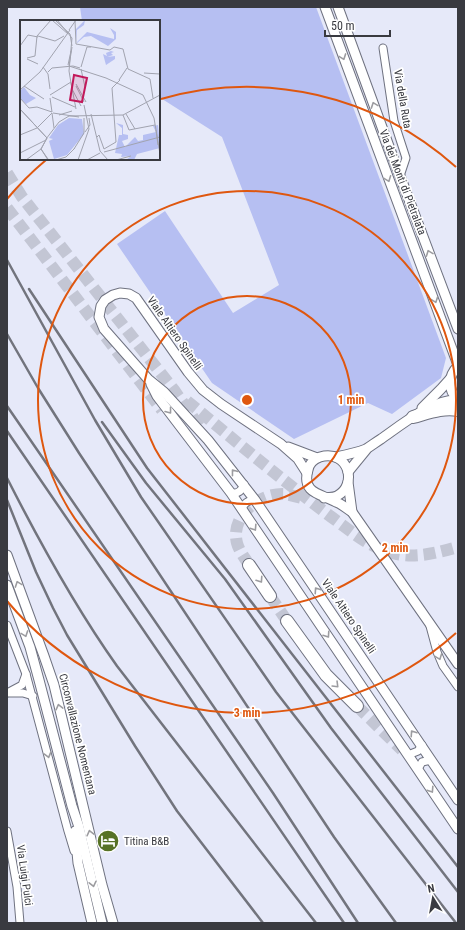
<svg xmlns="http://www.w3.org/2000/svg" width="465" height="930" font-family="'Roboto Condensed',sans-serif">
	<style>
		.green { fill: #b6bff2 }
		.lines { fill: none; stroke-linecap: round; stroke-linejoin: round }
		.highway-tunnel { stroke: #c3c6d4; stroke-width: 12; stroke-dasharray: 12 6; stroke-linecap: butt }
		.street-casing { stroke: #6f7280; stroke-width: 9 }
		.secondary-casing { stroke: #6f7280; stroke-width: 11 }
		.highway-casing { stroke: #6f7280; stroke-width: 14 }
		.street { stroke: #fff; stroke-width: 7 }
		.secondary { stroke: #fff; stroke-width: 9 }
		.highway { stroke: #fff; stroke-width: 12 }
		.rail { stroke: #72747d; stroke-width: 2.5 }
		.oneway { stroke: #9c9ca0 }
		.ring { fill: none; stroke: #df570f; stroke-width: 2 }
		.labels { text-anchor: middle; stroke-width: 3.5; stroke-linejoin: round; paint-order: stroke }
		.street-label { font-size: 11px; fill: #393a40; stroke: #fff }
		.poi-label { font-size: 11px; fill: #393a40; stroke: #fff; text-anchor: start }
		.inset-road { fill: none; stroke: #a1a3af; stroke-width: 1 }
		.view { fill: #c2185b; fill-opacity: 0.15; stroke: #c2185b; stroke-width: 2 }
		.inset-edge { fill: none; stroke: #393a40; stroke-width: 2 }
		.centre { fill: #df570f; stroke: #fff; stroke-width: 2 }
		.ring-label { font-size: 12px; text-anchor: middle; font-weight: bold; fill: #df570f; stroke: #fff; stroke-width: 3.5; stroke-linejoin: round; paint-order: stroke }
	</style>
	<rect width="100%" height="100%" fill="#e6e9f9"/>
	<polygon class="green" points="80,7 316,7 446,358 441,378 392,414 368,403 294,439 212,383 117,244 165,211 233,313 279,285 222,137 159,97 159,21 82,21"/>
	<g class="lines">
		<g class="highway-tunnel">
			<polyline points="7,173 22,197 174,390 201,429"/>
			<polyline points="7,208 162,410"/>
			<path d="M187 401C234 440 281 479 330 516 350 530 368 547 392 553 415 559 436 553 458 547"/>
			<path d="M249 565C245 558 239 551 237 543 230 516 259 493 284 494 291 495 298 497 305 499"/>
			<polyline points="270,596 287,621"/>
			<polyline points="357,706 402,750"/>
		</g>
		<g class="street-casing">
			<g id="street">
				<polyline points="383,48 394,121 406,158 400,176"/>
				<path d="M231 493C238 494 242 491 244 484"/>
				<path d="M242 510C243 503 249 500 255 500"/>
				<polyline points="7,625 26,674 68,831 74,851"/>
				<polyline points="430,626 437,652 443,666 458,687"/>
				<polyline points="7,693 22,685 26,674"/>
				<polyline points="9,693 23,693 33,696"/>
				<polyline points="408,755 418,751 422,745"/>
				<polyline points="418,769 422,762 431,760"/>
				<polyline points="7,831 17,887 20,923"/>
			</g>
		</g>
		<g class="secondary-casing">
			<g id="secondary">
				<polyline points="325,7 458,365"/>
				<polyline points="338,7 394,160 458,329"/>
				<path d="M458 366C448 376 447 390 458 399"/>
				<polyline points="151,384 157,396 231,493 458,829"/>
				<polyline points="422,408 441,389 450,379"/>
				<polyline points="288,447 317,458"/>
				<path d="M336 457C346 455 356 453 366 449 371 446 376 442 381 439 401 425 434 398 458 400"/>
				<polyline points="348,472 366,450"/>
				<polyline points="307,473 298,459 281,444 221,404 203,390 188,372 136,298 129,294 120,293 113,295 105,300 101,306 99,317 104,329 148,379 164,392 208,440 255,500 458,800"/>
				<polyline points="348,482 352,512"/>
				<path d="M324 498C328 497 333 498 337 496 358 485 349 449 320 457 314 459 309 464 308 470 301 494 322 494 336 502 342 504 347 509 352 512L458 664"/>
				<polyline points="7,555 44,656 54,685 102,885 113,923"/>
				<polyline points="7,585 30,647 39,680 72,806 79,827 102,923"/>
				<polyline points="75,831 78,863 92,923"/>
			</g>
		</g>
		<g class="highway-casing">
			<g id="highway">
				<path d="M413 417C428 413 443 407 458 410"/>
				<polyline points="249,565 270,596"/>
				<polyline points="287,621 326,675 357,706"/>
			</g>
		</g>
		<use href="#street" class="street"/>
		<use href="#secondary" class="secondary"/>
		<use href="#highway" class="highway"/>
		<g class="rail">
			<polyline points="7,260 95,420 141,497 276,692 456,923"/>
			<polyline points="29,289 147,468 458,867"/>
			<polyline points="7,334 38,388 79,453 334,837 396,923"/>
			<polyline points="7,406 273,793 358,923"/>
			<polyline points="102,422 146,483 225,579 331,728 458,892"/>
			<polyline points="7,431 344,923"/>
			<path d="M7 478C40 543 75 607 117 666L316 923"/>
			<polyline points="7,500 36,572 53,608 67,635 135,746 177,811 263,923"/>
		</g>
	</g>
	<defs><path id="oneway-chevron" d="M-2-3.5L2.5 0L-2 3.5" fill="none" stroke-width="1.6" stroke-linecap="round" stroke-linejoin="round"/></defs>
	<g class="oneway">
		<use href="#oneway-chevron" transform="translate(343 57) rotate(70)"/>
		<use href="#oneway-chevron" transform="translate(374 105) rotate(-110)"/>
		<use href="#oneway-chevron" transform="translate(388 179) rotate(69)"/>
		<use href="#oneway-chevron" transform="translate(429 253) rotate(-111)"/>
		<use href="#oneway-chevron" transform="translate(435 300) rotate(70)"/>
		<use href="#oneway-chevron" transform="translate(169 411) rotate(52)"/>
		<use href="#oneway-chevron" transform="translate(234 472) rotate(-128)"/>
		<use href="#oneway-chevron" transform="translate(254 528) rotate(57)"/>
		<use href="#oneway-chevron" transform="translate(260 580) rotate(56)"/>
		<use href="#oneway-chevron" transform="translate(18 584) rotate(-110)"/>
		<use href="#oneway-chevron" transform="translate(317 590) rotate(-124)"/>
		<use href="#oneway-chevron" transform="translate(25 634) rotate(70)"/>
		<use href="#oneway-chevron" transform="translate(327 635) rotate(56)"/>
		<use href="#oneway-chevron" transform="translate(439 657) rotate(69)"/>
		<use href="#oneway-chevron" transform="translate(336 685) rotate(45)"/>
		<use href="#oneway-chevron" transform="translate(59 707) rotate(-104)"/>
		<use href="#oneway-chevron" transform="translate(413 733) rotate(-124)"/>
		<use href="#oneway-chevron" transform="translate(48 755) rotate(75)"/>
		<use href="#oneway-chevron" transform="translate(431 790) rotate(57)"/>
		<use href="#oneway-chevron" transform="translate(90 833) rotate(-104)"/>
		<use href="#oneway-chevron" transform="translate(93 884) rotate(77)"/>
	</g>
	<g class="ring">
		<circle cx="247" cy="400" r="104"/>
		<circle cx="247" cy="400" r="209"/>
		<path d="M456 633A313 313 0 0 1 7 601M7 199A313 313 0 0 1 46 160M161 99A313 313 0 0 1 456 167"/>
	</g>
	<defs>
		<g id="hotel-disc" transform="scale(1.15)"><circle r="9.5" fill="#577225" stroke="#fff"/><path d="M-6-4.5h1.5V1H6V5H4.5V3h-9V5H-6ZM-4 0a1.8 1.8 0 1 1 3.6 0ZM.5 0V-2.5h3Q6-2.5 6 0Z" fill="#fff"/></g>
	</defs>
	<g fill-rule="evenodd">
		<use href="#hotel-disc" x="108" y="841"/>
	</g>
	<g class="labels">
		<g class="street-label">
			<text transform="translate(403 99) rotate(80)" y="4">Via della Ruta</text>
			<text transform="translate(403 182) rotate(69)" y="4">Via dei Monti di Pietralata</text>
			<text transform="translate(175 333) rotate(55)" y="4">Viale Altiero Spinelli</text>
			<text transform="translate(349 616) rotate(56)" y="4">Viale Altiero Spinelli</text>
			<text transform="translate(78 734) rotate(76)" y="4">Circonvallazione Nomentana</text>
			<text transform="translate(25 875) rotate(82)" y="4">Via Luigi Pulci</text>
		</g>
		<g class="poi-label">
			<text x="124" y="845">Titina B&amp;B</text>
		</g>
	</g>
	<g transform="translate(20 20)">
		<rect width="140" height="140" fill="#e6e9f9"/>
		<path d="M65 0 64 5 57 10V22L67 12 94 19V15L90 8 96 12V19L88 26 71 16 64 17 57 23 56 9ZM91 31 94 32 91 33 93 35 87 37 95 36V39L86 45 83 34 87 36 86 33ZM4 67 10 75 16 78 6 84 0 78V71ZM49 98 62 99 64 114 47 135 34 139 29 121 33 119 29 118 38 105ZM96 103 103 105V114L108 115V119L102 121 105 127 115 117 118 121 123 120V115L136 112 133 106 138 105 140 128 117 134 114 140H106L111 136 101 137 102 134 95 133 99 115H102V108Z" fill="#b6bff2"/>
		<path class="inset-road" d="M32 0 48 14M35 0 50 14 52 26M37 0 52 18 49 51 52 69 61 86M55 1 56 24 90 30 94 27 103 29 108 49 130 59 133 78M49 10 56 0M18 16 35 21 44 16M0 26 8 15 18 17M52 27 49 46 86 58 123 75 134 98 140 134M7 38 15 36 17 16 31 0M7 39 18 44M48 45 51 31M23 47 28 54 30 69M61 47 67 27H71M61 49 65 67M28 52 32 48 53 46 60 48M124 53 140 54M99 60 107 48M51 63 56 89M56 64 66 82M4 66 24 79M56 66 64 82M0 70 20 52 50 10M30 75 51 62M32 77 55 87M0 78 9 88M30 78 32 92M9 88 17 87 32 92M0 89 27 118 21 129 6 140M0 89 27 118 21 129 28 140M32 93 34 108M33 93 59 97M71 94 80 131 88 140M106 94 115 109M39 95 52 91M94 95 92 68 100 60M103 95 109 110 135 105M136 110 138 125M65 112 70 105 69 98M0 115 17 108 32 93M77 117 79 115 84 129M26 119 39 102 49 96 103 95 140 75M21 129 28 139M54 129 64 113V98M84 129 96 122 94 95M84 132 140 117M0 133 26 120M36 140 46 137 55 128M58 140 69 109 64 85M67 140 80 133M96 140 111 136"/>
		<path class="view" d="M54 55 67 58 62 82 50 80Z"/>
		<rect width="140" height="140" class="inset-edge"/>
	</g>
	<circle cx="247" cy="400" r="6" class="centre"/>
	<g class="ring-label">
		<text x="351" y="404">1 min</text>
		<text x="395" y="552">2 min</text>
		<text x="247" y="717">3 min</text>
	</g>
	<rect width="465" height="930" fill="none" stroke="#393a40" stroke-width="16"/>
	<g transform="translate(433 898) rotate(349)" stroke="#ffffff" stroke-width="3" paint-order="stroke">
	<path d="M0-3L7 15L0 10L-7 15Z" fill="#393a40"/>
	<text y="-6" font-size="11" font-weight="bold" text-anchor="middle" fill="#393a40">N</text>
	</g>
	<path d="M325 30v6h65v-6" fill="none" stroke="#393a40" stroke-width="2"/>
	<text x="331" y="30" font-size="12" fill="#393a40" stroke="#ffffff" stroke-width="3" paint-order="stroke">50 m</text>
</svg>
